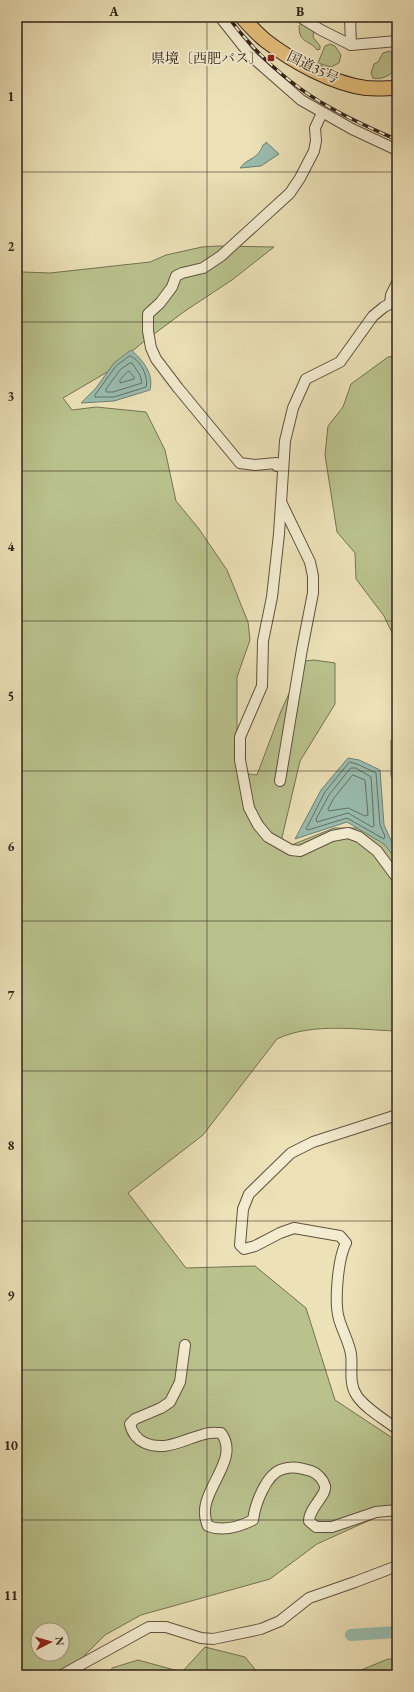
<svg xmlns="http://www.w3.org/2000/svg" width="414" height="1692" font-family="'EB Garamond','Noto Serif JP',serif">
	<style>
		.green { fill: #b9c28d; stroke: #757253; fill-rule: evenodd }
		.water { fill: #99bdb0; stroke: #6f7f74 }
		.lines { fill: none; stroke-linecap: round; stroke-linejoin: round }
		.shore { stroke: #657064; stroke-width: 1 }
		.river { stroke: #99bdb0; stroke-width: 12 }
		.minor-casing { stroke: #605240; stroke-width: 12 }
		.highway-casing { stroke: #312219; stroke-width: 16 }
		.minor { stroke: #f3ecd0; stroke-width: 10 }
		.highway { stroke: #e6c07c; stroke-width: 14 }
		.rail-casing { stroke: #312219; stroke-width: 3.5 }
		.rail { stroke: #f3ecd0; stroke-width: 2; stroke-dasharray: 6; stroke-linecap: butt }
		.grid { fill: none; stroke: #312219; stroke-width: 1; stroke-opacity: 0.55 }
		.poi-dot { fill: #8f2418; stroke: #f3ecd0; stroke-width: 1.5 }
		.labels { text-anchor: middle; stroke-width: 3.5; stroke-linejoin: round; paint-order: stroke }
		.poi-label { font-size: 14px; fill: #312219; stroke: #f3ecd0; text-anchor: end }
		.street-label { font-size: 14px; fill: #312219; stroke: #f3ecd0 }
		.neatline { fill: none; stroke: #312219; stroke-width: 1.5 }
		.grid-label { font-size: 13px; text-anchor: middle; font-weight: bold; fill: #312219 }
	</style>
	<rect width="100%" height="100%" fill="#ece1b7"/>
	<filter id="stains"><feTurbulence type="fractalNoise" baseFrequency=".005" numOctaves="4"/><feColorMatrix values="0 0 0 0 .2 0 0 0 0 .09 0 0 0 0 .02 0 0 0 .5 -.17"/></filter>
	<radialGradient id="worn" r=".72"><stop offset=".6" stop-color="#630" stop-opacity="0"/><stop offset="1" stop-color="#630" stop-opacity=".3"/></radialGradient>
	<g class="green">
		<path d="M301 24H307L314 30 313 37 320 46V49L317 50C309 39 299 44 299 26Z"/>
		<polygon points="330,44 335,46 341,55 339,63 331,67 318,63 325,46"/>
		<path d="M389 51C406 61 391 82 373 78L371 73 374 64 378 62 383 53Z"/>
		<path d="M219 246 274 247 232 280 185 311 142 343 109 371 63 398 72 410 96 407 146 412 165 450 176 501 199 529 227 570 248 622 250 640 237 677V752L241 773 257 775 281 711 304 661 314 660 335 663V704L300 761 279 850 334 828H365L397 849V1031C358 1030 313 1022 277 1039L203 1135 128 1193 186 1268 255 1266 306 1308 335 1400 397 1441V1504L379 1516 317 1544 270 1579 141 1615 105 1635 65 1675H17V268L23 272 50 273 150 262 166 255 202 247ZM38 1630H62V1654H38Z"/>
		<polygon points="397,356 397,643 384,616 356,579 355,553 337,532 325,455 328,426 343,407 351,384 388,357"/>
		<polygon points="397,738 397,787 391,776 391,740"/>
		<polygon points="205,1647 245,1657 258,1673 265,1675 110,1675 112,1668 138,1660 182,1672"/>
		<polygon points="388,1659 397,1660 397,1675 349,1675"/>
	</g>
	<g class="water">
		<path d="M266 142 279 154 261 166 240 168C248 157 258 160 263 145L265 144Z"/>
		<path d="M131 350C143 360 154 374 150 390L114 401 81 403 96 388 114 363Z"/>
		<polygon points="348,758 359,760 380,770 384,825 397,853 397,860 384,844 347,822 295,839 321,790"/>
	</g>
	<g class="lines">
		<g class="shore">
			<path d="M130 356C140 359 149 377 146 387L114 397H95V395L116 366Z"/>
			<polygon points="130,363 132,363 140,375 142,383 113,392 106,392 106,389 120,370"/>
			<polygon points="129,371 134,377 134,379 120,383 120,380"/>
			<polygon points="350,762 357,764 376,773 380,825 385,836 384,839 347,818 308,830 306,829 325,792"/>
			<polygon points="351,768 356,768 371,777 374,826 372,827 348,813 317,822 316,819 329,795"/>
			<polygon points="353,775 365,780 368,815 365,816 348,808 329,811 328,809 334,798"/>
		</g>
		<polyline class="river" points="351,1635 397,1632"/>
		<g class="minor-casing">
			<g id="minor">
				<polyline points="220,17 251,56 301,100 352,129 397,150"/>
				<polyline points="300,17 321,30 351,45 397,41"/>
				<polyline points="350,17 351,45"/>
				<polyline points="397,300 384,307 373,316 340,362 306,379 293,408 285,441 279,534 272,597 263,641 262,686 240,737 240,760 249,808 258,825 268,837 291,850 300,851 332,836 348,833 359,837 377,851 397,878"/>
				<polyline points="390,303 391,295 397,283"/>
				<polyline points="283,466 277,466 276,463 255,465 240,463 178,388 156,359 151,348 148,331 148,314 160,303 172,287 176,276 182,273 203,268 221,256 290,193 300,178 314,151 316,141 315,128 322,113"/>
				<polyline points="280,781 302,649 313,593 313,576 310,562 282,504"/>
				<path d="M397 1115 313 1142 291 1153 249 1194 243 1209 240 1245 244 1249 255 1246 280 1233 294 1228 340 1236 346 1243C338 1258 334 1302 339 1319 342 1330 349 1342 351 1354 353 1368 348 1383 357 1396 366 1409 384 1419 397 1429"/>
				<path d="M185 1345 180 1382 170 1402 161 1408 135 1419 130 1424C132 1433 136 1439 145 1443 166 1452 184 1439 205 1434 210 1432 216 1433 221 1433 243 1462 192 1494 208 1526 223 1532 239 1527 253 1520 255 1505 266 1473 283 1469 293 1466 301 1468 311 1471 317 1473 323 1479 325 1486 327 1495 309 1508 309 1521L316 1527H332L376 1512 397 1510"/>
				<polyline points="62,1675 149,1627 166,1627 201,1638 213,1639 261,1629 280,1621 309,1598 355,1582 397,1566"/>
			</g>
		</g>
		<g class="highway-casing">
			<path id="highway" d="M242 17C250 26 257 34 266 41 292 61 333 84 366 88 377 89 387 88 397 88"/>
		</g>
		<use href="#minor" class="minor"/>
		<use href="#highway" class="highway"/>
		<g class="rail-casing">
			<path id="rail" d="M228 17C255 53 291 86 331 108 352 120 375 130 397 140"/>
		</g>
		<use href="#rail" class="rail"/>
	</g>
	<path class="grid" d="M207 17V1675M17 172H397M17 322H397M17 471H397M17 621H397M17 771H397M17 921H397M17 1071H397M17 1221H397M17 1370H397M17 1520H397"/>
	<rect class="poi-dot" x="267" y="54" width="8" height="8" rx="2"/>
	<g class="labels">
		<g class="poi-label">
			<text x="263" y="63">県境〔西肥バス〕</text>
		</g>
		<g class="street-label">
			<text transform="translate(313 67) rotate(26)" y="5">国道35号</text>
		</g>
	</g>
	<rect width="414" height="1692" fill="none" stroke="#ece1b7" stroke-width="44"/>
	<g transform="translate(50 1642) rotate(84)"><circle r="19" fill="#f3ecd0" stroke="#a59b87"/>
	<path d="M0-3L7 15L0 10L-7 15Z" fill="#8f2418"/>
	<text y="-6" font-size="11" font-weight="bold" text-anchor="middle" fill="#312219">N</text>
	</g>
	<rect x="22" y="22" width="370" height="1648" class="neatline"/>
	<g class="grid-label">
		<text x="114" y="16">A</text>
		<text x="300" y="16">B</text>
		<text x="11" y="101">1</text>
		<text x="11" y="251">2</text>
		<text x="11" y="401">3</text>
		<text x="11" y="551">4</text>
		<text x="11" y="701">5</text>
		<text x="11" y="851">6</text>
		<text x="11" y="1000">7</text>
		<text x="11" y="1150">8</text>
		<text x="11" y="1300">9</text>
		<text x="11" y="1450">10</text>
		<text x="11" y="1600">11</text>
	</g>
	<rect width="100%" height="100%" filter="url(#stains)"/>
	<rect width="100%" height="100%" fill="url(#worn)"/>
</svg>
